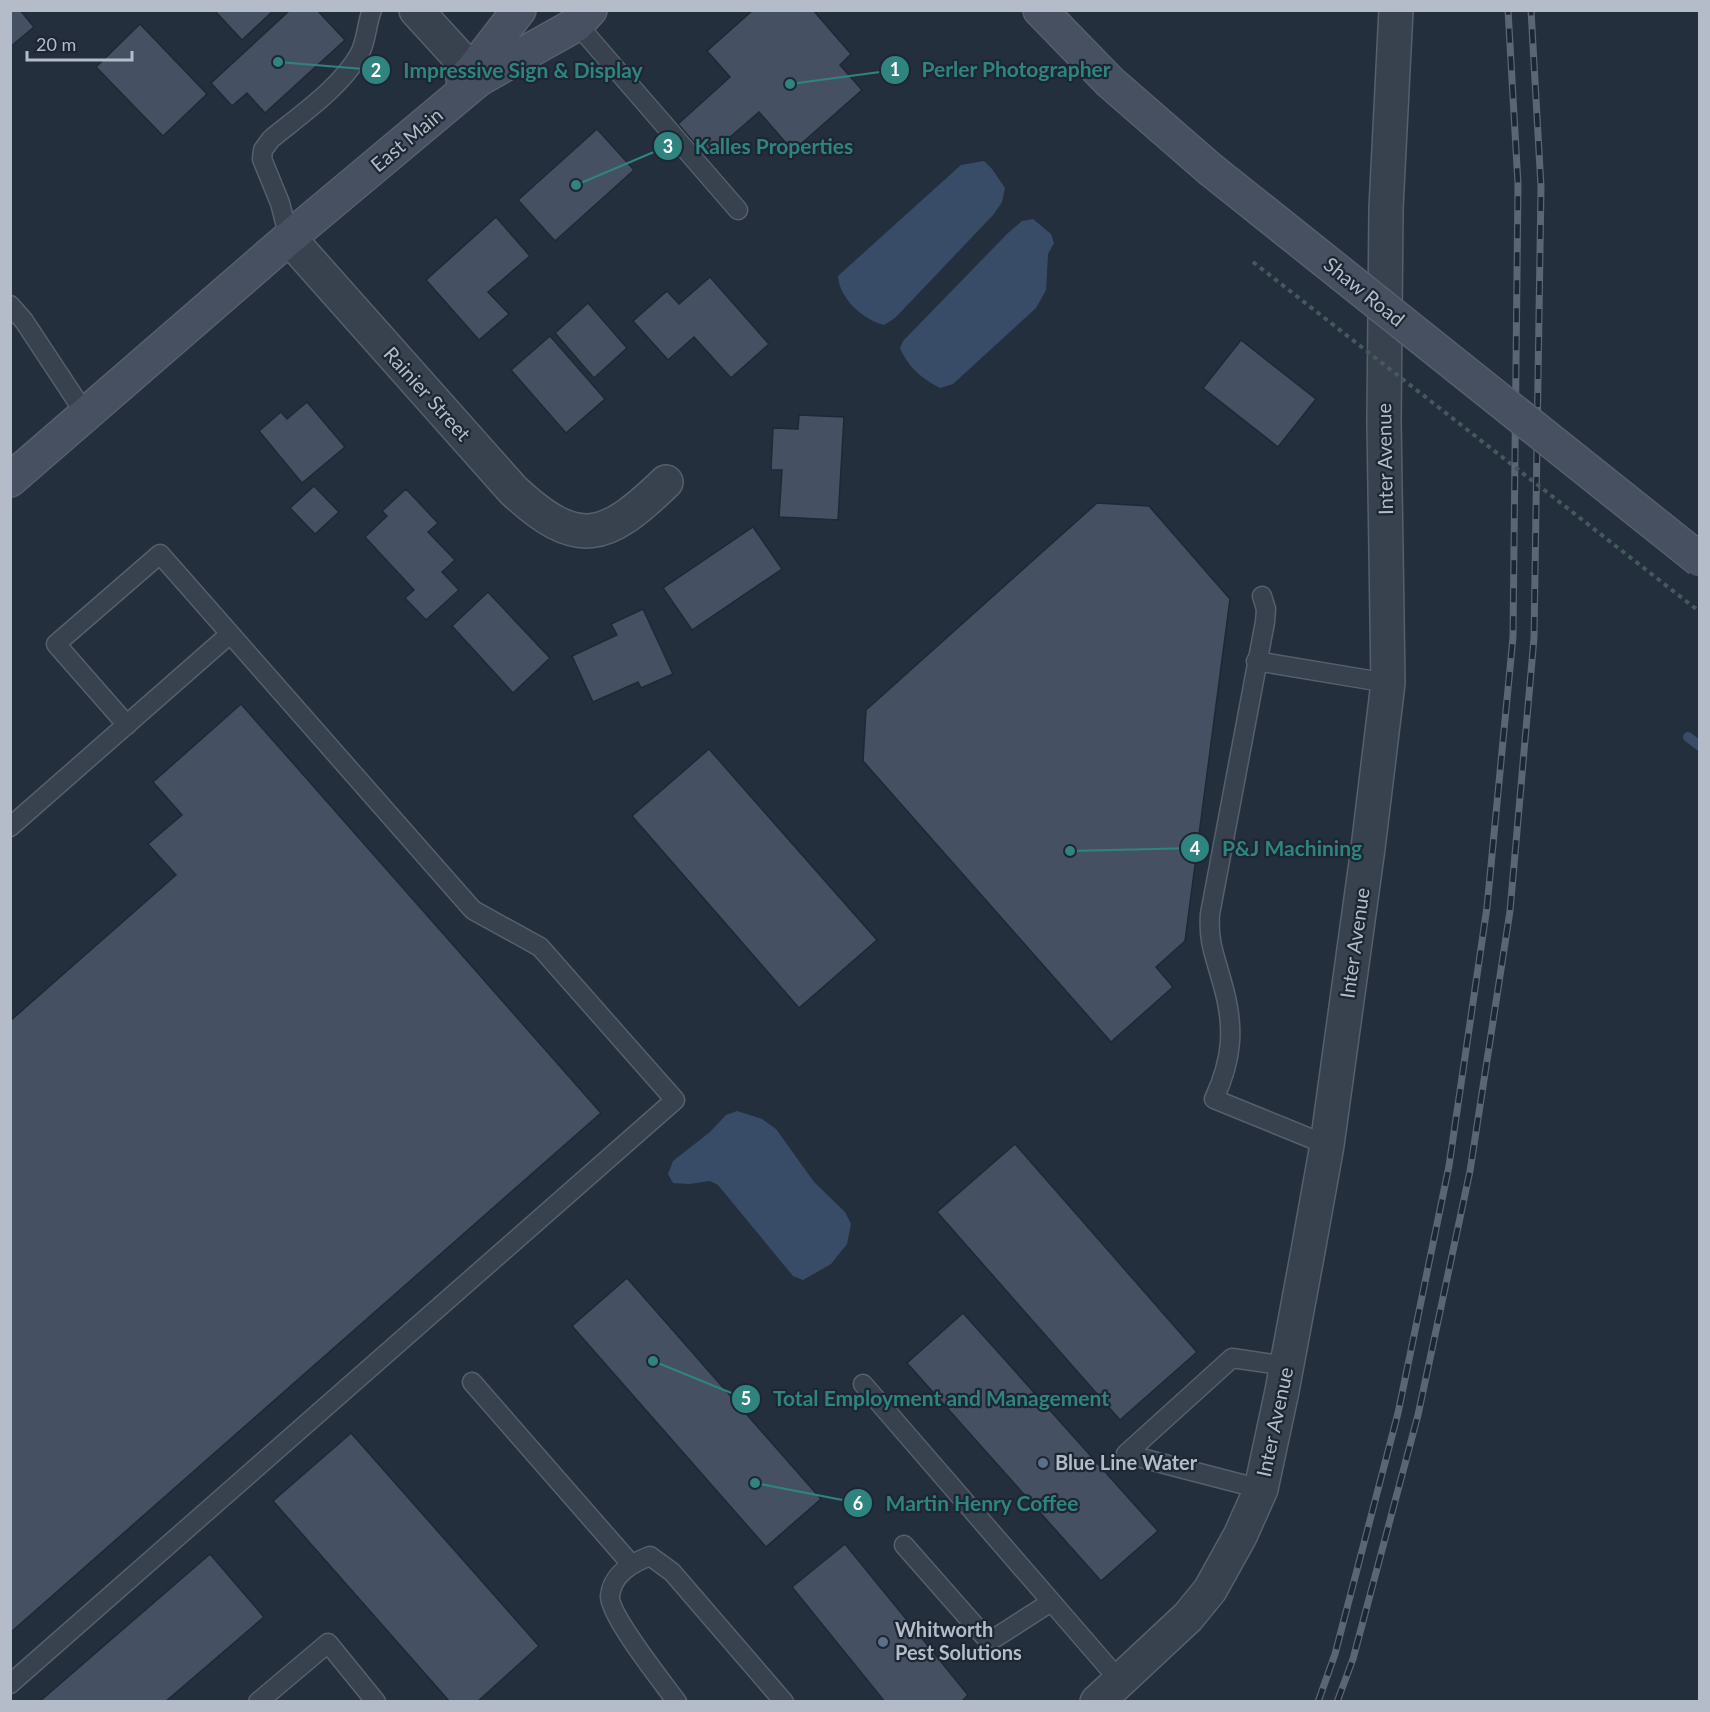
<svg xmlns="http://www.w3.org/2000/svg" width="1710" height="1712" font-family="Lato,sans-serif">
<style>
.water{fill:#394c67}
.lines{fill:none;stroke-linecap:round;stroke-linejoin:round}
.stream{stroke:#394c67;stroke-width:10}
.building{fill:#455162;stroke:#1f2835;stroke-width:1.5}
.lane-casing{stroke:#565f6c;stroke-width:21}
.street-casing{stroke:#565f6c;stroke-width:36}
.secondary-casing{stroke:#565f6c;stroke-width:36}
.lane{stroke:#38414e;stroke-width:18}
.street{stroke:#38414e;stroke-width:33}
.secondary{stroke:#465061;stroke-width:33}
.rail-casing{stroke:#5a6575;stroke-width:7}
.rail{stroke:#1d2633;stroke-width:4.5;stroke-dasharray:14;stroke-linecap:butt}
.secondary-bridge-casing{stroke:#565f6c;stroke-width:36;stroke-linecap:butt}
.path-bridge{stroke:#44595c;stroke-width:4;stroke-dasharray:4.5 4.5;stroke-linecap:butt}
.secondary-bridge{stroke:#465061;stroke-width:33}
.service-dot{fill:#5c6f8a;stroke:#1d2633;stroke-width:2}
.labels{text-anchor:middle;stroke-width:4.5;stroke-linejoin:round;paint-order:stroke}
.street-label{font-size:20px;fill:#b4bcc9;stroke:#1d2633}
.poi-label{font-size:20px;font-weight:bold;fill:#b4bcc9;stroke:#1d2633;text-anchor:start}
.leader{fill:none;stroke:#308480;stroke-width:2}
.callout-dot{fill:#308480;stroke:#1d2633;stroke-width:2}
.mark-label{font-size:18px;text-anchor:middle;font-weight:bold;fill:#fff}
.callout-label{font-size:21px;text-anchor:middle;font-weight:bold;fill:#308480;stroke:#1d2633;stroke-width:4.5;stroke-linejoin:round;paint-order:stroke}
</style>
<rect width="100%" height="100%" fill="#242f3e"/>
<g class="water">
<path d="M 984,161 L 992,169 L 1005,188 L 1002,202 L 993,215 L 895,318 L 884,325 C 863,320 839,298 838,276 L 961,165 Z"/>
<path d="M 1033,219 L 1051,234 L 1054,243 L 1048,254 L 1046,290 L 1036,308 L 953,384 L 940,388 C 921,378 909,368 900,348 L 903,341 L 1008,233 L 1022,221 Z"/>
<path d="M 737,1111 L 762,1119 L 776,1129 L 814,1182 L 845,1212 L 851,1224 L 847,1244 L 831,1264 L 803,1280 L 793,1276 L 718,1185 L 710,1181 L 689,1184 L 673,1183 L 668,1174 L 673,1161 L 710,1132 L 726,1115 Z"/>
</g>
<g class="lines">
<path class="stream" d="M 1688,737 L 1700,746"/>
</g>
<g class="building">
<path d="M 10,10 L 20,10 L 34,27 L 10,47 Z"/>
<path d="M 214,10 L 274,10 L 242,40 Z"/>
<path d="M 290,10 L 317,10 L 345,40 L 265,113 L 247,93 L 232,106 L 211,83 Z"/>
<path d="M 753,10 L 813,10 L 851,54 L 840,65 L 862,90 L 793,151 L 759,112 L 707,157 L 678,124 L 730,77 L 707,51 Z"/>
<path d="M 140,24 L 207,94 L 163,136 L 96,67 Z"/>
<path d="M 597,129 L 634,170 L 555,241 L 518,200 Z"/>
<path d="M 496,217 L 530,256 L 488,292 L 509,314 L 479,340 L 426,280 Z"/>
<path d="M 710,277 L 769,344 L 731,378 L 694,337 L 668,360 L 633,321 L 667,291 L 679,304 Z"/>
<path d="M 588,303 L 627,348 L 594,378 L 555,333 Z"/>
<path d="M 550,336 L 605,399 L 566,433 L 511,370 Z"/>
<path d="M 1241,340 L 1316,399 L 1278,447 L 1203,388 Z"/>
<path d="M 307,402 L 345,447 L 302,483 L 259,431 L 281,412 L 287,419 Z"/>
<path d="M 799,415 L 844,417 L 838,520 L 779,517 L 782,470 L 771,470 L 773,428 L 798,429 Z"/>
<path d="M 314,486 L 339,512 L 315,534 L 290,508 Z"/>
<path d="M 406,489 L 438,523 L 428,532 L 455,560 L 442,572 L 459,590 L 426,620 L 405,598 L 414,590 L 365,537 L 387,516 L 382,511 Z"/>
<path d="M 1097,503 L 1149,506 L 1230,599 L 1185,941 L 1156,967 L 1173,987 L 1111,1042 L 863,761 L 866,710 Z"/>
<path d="M 753,527 L 782,569 L 692,630 L 663,588 Z"/>
<path d="M 488,592 L 550,658 L 513,693 L 452,626 Z"/>
<path d="M 643,609 L 673,674 L 641,688 L 638,682 L 593,702 L 572,656 L 617,635 L 611,624 Z"/>
<path d="M 241,704 L 601,1113 L 10,1633 L 10,1021 L 176,875 L 148,844 L 182,815 L 153,782 Z"/>
<path d="M 709,749 L 877,940 L 799,1008 L 632,816 Z"/>
<path d="M 1015,1144 L 1197,1352 L 1120,1420 L 937,1212 Z"/>
<path d="M 627,1278 L 821,1499 L 766,1547 L 572,1326 Z"/>
<path d="M 963,1313 L 1158,1531 L 1101,1581 L 907,1363 Z"/>
<path d="M 351,1433 L 539,1646 L 477,1702 L 450,1702 L 273,1501 Z"/>
<path d="M 845,1544 L 968,1695 L 961,1702 L 885,1702 L 792,1587 Z"/>
<path d="M 210,1554 L 264,1617 L 165,1702 L 39,1702 Z"/>
</g>
<g class="lines">
<defs>
<g id="lane">
<path d="M 577,24 L 738,210"/>
<path d="M 289,238 L 280,203 L 262,159 L 263,150 L 271,139 C 299,116 340,88 359,55 C 367,41 366,25 372,10"/>
<path d="M 10,305 L 24,321 L 86,415"/>
<path d="M 1262,596 L 1266,609 L 1265,622 L 1210,914 C 1208,942 1215,956 1222,982 C 1235,1026 1233,1058 1214,1099 L 1327,1145"/>
<path d="M 1256,661 L 1388,683"/>
<path d="M 10,827 L 230,634"/>
<path d="M 472,1382 L 631,1564"/>
<path d="M 863,1384 L 1120,1681"/>
<path d="M 1261,1489 L 1126,1454 L 1232,1358 L 1287,1366"/>
<path d="M 904,1545 L 984,1636 L 995,1638 L 1051,1602"/>
<path d="M 10,1684 L 675,1100 L 540,947 L 473,910 L 160,554 L 56,644 L 127,725"/>
<path d="M 258,1702 L 328,1643 L 376,1702"/>
<path d="M 677,1702 C 663,1683 609,1615 610,1596 C 612,1574 632,1563 650,1556 L 672,1572 L 784,1702"/>
</g>
<g id="street">
<path d="M 416,10 L 479,79"/>
<path d="M 289,238 L 513,490 C 578,551 606,540 666,482"/>
<path d="M 1097,1702 L 1188,1617 L 1210,1590 L 1240,1536 L 1261,1489 L 1282,1391 L 1308,1251 L 1327,1145 L 1368,848 L 1388,683 L 1384,421 L 1386,208 L 1396,10"/>
</g>
<g id="secondary">
<path d="M 1040,10 L 1110,82 L 1210,169"/>
<path d="M 463,79 L 471,72 L 519,10"/>
<path d="M 10,480 L 289,238 L 479,79 L 577,24 L 590,10"/>
</g>
</defs>
<use href="#lane" class="lane-casing"/>
<use href="#street" class="street-casing"/>
<use href="#secondary" class="secondary-casing"/>
<use href="#lane" class="lane"/>
<use href="#street" class="street"/>
<use href="#secondary" class="secondary"/>
<defs>
<g id="rail">
<path d="M 1318,1702 L 1335,1654 L 1398,1413 L 1449,1166 L 1487,907 L 1513,637 L 1518,184 L 1508,10"/>
<path d="M 1337,1702 L 1353,1659 L 1418,1415 L 1470,1171 L 1510,911 L 1534,638 L 1541,187 L 1531,10"/>
</g>
</defs>
<use href="#rail" class="rail-casing"/>
<use href="#rail" class="rail"/>
<defs>
<path id="secondary-bridge" d="M 1210,169 L 1700,560"/>
</defs>
<use href="#secondary-bridge" class="secondary-bridge-casing"/>
<path class="path-bridge" d="M 1253,262 L 1700,612"/>
<use href="#secondary-bridge" class="secondary-bridge"/>
</g>
<g class="service-dot">
<circle cx="1043" cy="1463" r="6"/>
<circle cx="883" cy="1642" r="6"/>
</g>
<g class="labels">
<g class="street-label">
<text transform="translate(407 140) rotate(-40)" y="7">East Main</text>
<text transform="translate(1364 292) rotate(39)" y="7">Shaw Road</text>
<text transform="translate(427 394) rotate(48)" y="7">Rainier Street</text>
<text transform="translate(1385 459) rotate(-91)" y="7">Inter Avenue</text>
<text transform="translate(1355 943) rotate(-82)" y="7">Inter Avenue</text>
<text transform="translate(1275 1422) rotate(-78)" y="7">Inter Avenue</text>
</g>
<g class="poi-label">
<text x="1055" y="1470">Blue Line Water</text>
<text x="895" y="1637">Whitworth<tspan x="895" dy="23">Pest Solutions</tspan></text>
</g>
</g>
<path class="leader" d="M790 84L895 70M278 62L376 70M576 185L668 146M1070 851L1195 848M653 1361L746 1399M755 1483L858 1503"/>
<g class="callout-dot">
<circle cx="790" cy="84" r="6"/>
<circle cx="278" cy="62" r="6"/>
<circle cx="576" cy="185" r="6"/>
<circle cx="1070" cy="851" r="6"/>
<circle cx="653" cy="1361" r="6"/>
<circle cx="755" cy="1483" r="6"/>
<circle cx="895" cy="70" r="15"/>
<circle cx="376" cy="70" r="15"/>
<circle cx="668" cy="146" r="15"/>
<circle cx="1195" cy="848" r="15"/>
<circle cx="746" cy="1399" r="15"/>
<circle cx="858" cy="1503" r="15"/>
</g>
<g class="mark-label">
<text x="895" y="76">1</text>
<text x="376" y="77">2</text>
<text x="668" y="153">3</text>
<text x="1195" y="855">4</text>
<text x="746" y="1405">5</text>
<text x="858" y="1510">6</text>
</g>
<g class="callout-label">
<text x="1016" y="77">Perler Photographer</text>
<text x="523" y="78">Impressive Sign &amp; Display</text>
<text x="774" y="154">Kalles Properties</text>
<text x="1292" y="856">P&amp;J Machining</text>
<text x="941" y="1406">Total Employment and Management</text>
<text x="982" y="1511">Martin Henry Coffee</text>
</g>
<rect width="1710" height="1712" fill="none" stroke="#b4bcc9" stroke-width="24"/>
<path d="M27 51v9h105v-9" fill="none" stroke="#b4bcc9" stroke-width="3"/>
<text x="36" y="51" font-size="18" fill="#b4bcc9" stroke="#1d2633" stroke-width="4.5" paint-order="stroke">20 m</text>
</svg>
